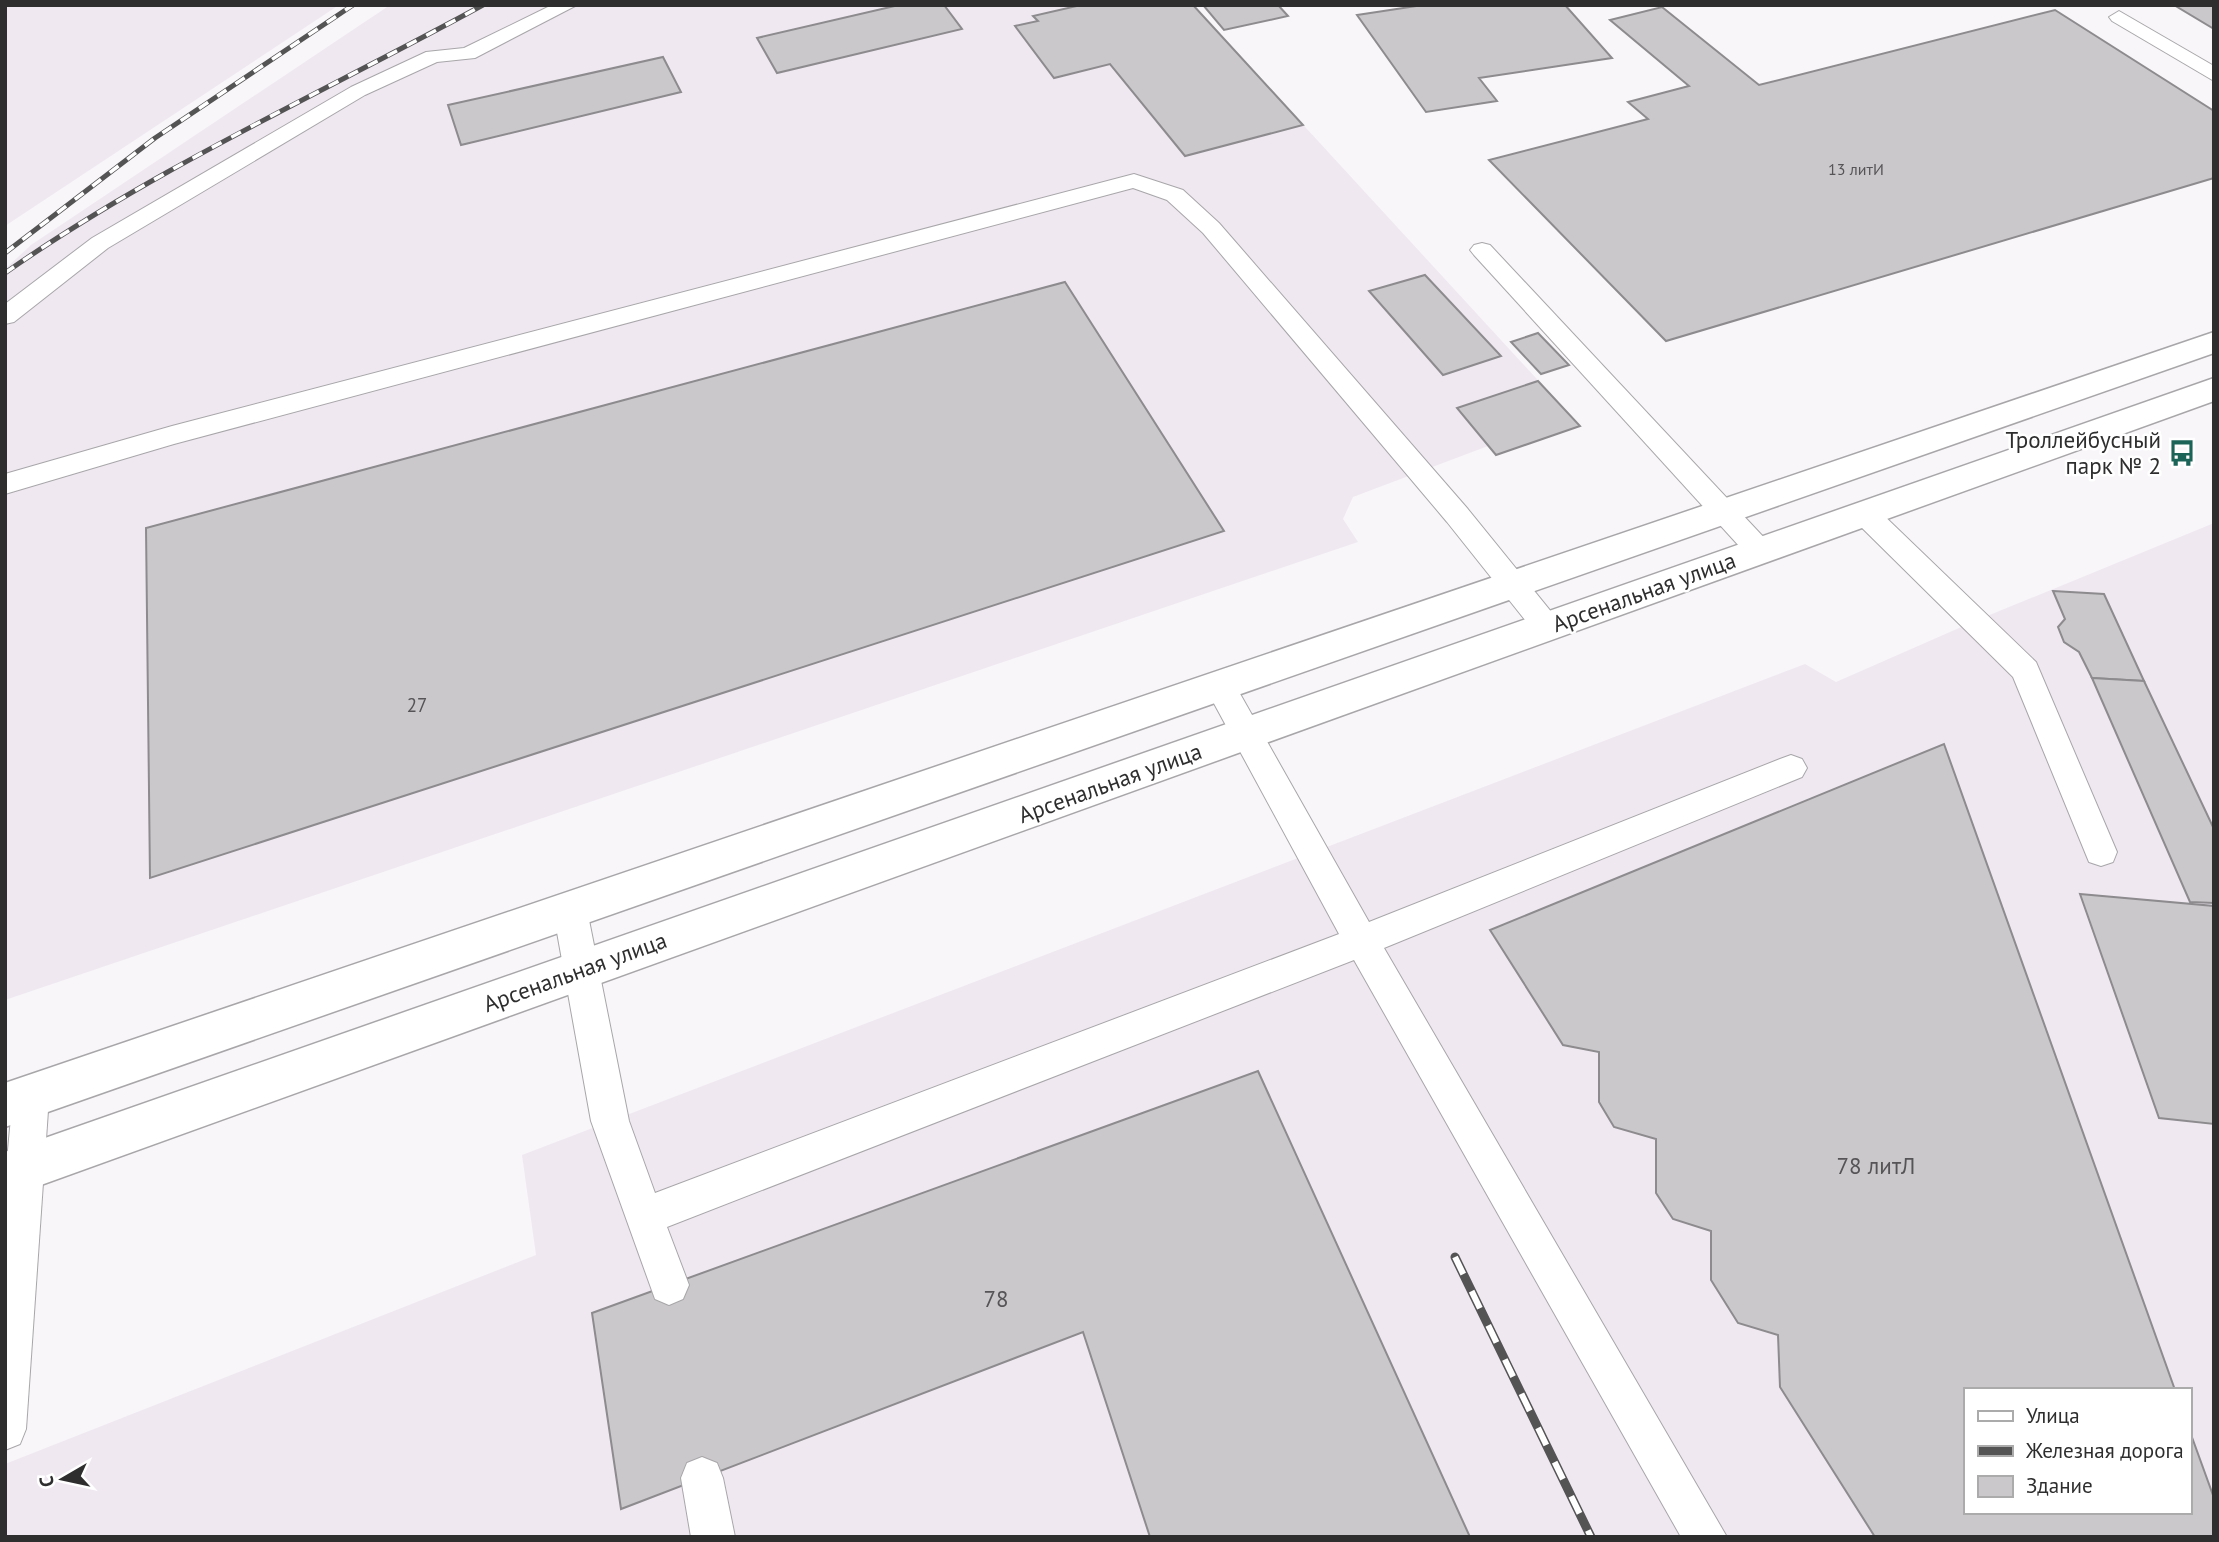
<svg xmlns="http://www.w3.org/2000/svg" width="2219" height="1542" font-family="'PT Sans',sans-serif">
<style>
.built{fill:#efe8f1;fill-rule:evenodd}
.building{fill:#cac8cb;stroke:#8d8b8e;stroke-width:2}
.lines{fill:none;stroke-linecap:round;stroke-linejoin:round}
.service-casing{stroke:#a8a6a9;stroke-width:2}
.tertiary-casing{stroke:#a8a6a9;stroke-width:3}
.service{fill:#fff;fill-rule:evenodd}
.tertiary{fill:#fff;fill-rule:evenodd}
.rail-far1-casing{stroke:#555455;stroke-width:5}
.rail-casing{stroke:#555455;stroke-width:9}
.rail-far1{stroke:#fff;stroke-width:3.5;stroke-dasharray:11;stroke-linecap:butt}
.rail{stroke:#fff;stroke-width:6;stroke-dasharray:19;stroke-linecap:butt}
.labels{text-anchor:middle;stroke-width:5;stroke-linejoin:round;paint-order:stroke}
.far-number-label{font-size:16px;fill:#565456}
.number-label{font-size:19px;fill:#565456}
.poi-label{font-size:23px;fill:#2f2e2f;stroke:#fff;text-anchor:end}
.street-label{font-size:23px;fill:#2f2e2f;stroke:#fff}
.near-number-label{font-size:23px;fill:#565456}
</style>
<rect width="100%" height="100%" fill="#f8f6f9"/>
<g class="built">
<path d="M 5,5 L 339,5 L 5,226 Z"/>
<path d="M 390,5 L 1193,5 L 1580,426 L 1496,455 L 1488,446 L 1353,497 L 1343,519 L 1358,542 L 5,1000 L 5,269 L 31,245 Z"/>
<path d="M 2214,523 L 2214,1537 L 5,1537 L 5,1464 L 536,1255 L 522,1155 L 1805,664 L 1836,682 L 1975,621 ZM 1965,1390 L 2189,1390 L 2189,1512 L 1965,1512 Z"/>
</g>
<g class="building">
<path d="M 899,5 L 944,5 L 962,29 L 777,73 L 757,38 Z"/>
<path d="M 1081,5 L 1193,5 L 1303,125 L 1185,156 L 1110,64 L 1054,78 L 1015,26 L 1038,21 L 1033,16 Z"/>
<path d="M 1203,5 L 1278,5 L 1288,16 L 1224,30 Z"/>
<path d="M 1423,5 L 1565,5 L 1612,58 L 1479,78 L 1497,101 L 1426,112 L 1357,15 Z"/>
<path d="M 2174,5 L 2214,5 L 2214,29 Z"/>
<path d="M 1662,7 L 1759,85 L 2055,10 L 2214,111 L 2214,178 L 1666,341 L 1489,160 L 1648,119 L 1628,102 L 1689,86 L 1610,20 Z"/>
<path d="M 663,57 L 681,92 L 461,145 L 448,105 Z"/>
<path d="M 1425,275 L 1501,356 L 1443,375 L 1369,291 Z"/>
<path d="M 1065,282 L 1224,531 L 150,878 L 146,528 Z"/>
<path d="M 1538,333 L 1569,365 L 1541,374 L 1511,342 Z"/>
<path d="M 1538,381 L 1580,426 L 1496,455 L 1457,408 Z"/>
<path d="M 2053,591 L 2104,594 L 2144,681 L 2092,678 L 2079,652 L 2064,642 L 2058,627 L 2065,619 Z"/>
<path d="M 2092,678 L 2144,681 L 2214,829 L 2214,903 L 2190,902 Z"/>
<path d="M 1944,744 L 2175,1390 L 1965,1390 L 1965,1512 L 2189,1512 L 2189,1429 L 2214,1498 L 2214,1537 L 1875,1537 L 1780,1387 L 1778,1335 L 1738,1323 L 1711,1280 L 1711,1231 L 1673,1219 L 1656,1193 L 1656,1139 L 1614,1127 L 1599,1102 L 1599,1052 L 1563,1045 L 1490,930 Z"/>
<path d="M 2080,894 L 2214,906 L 2214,1124 L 2159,1118 Z"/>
<path d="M 1258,1071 L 1470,1537 L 1150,1537 L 1083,1332 L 621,1509 L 592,1313 Z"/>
</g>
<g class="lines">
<defs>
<g id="service">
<path d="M 552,5 L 577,5 L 475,58 L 437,62 L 365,95 L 108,248 L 14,322 L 5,324 L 5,304 L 92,238 L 351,87 L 426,52 L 464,48 Z"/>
<path d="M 2119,11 L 2214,66 L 2214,81 L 2112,21 L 2109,17 Z"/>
<path d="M 1134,174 L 1183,190 L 1219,223 L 1467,508 L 1557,619 L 1562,627 L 1557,635 L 1547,638 L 1537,635 L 1447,522 L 1203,233 L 1167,200 L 1133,188 L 174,444 L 5,494 L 5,474 L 172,426 Z"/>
<path d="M 1482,243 L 1490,245 L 1770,544 L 1774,551 L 1770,558 L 1760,562 L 1750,558 L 1474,255 L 1470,250 L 1474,245 Z"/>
<path d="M 1865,504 L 1875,507 L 2036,662 L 2117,852 L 2113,862 L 2101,866 L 2089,862 L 2013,677 L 1855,521 L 1851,514 L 1855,507 Z"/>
<path d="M 1219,673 L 1230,676 L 1369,922 L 1780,759 L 1791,755 L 1802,759 L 1807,768 L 1802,777 L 1384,948 L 1727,1537 L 1681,1537 L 1354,960 L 667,1227 L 689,1285 L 683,1299 L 669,1305 L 655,1299 L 591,1121 L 553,910 L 558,899 L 570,895 L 582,899 L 587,910 L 629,1121 L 655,1193 L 1339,934 L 1204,685 L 1208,676 Z"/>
<path d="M 31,1078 L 44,1083 L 49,1096 L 26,1429 L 20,1444 L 5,1450 L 5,1182 L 13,1096 L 18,1083 Z"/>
<path d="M 702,1457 L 717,1463 L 723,1478 L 735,1537 L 691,1537 L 681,1478 L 687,1463 Z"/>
</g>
<g id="tertiary">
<path d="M 2214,332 L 2214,353 L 5,1127 L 5,1083 Z"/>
<path d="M 2214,378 L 2214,401 L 5,1198 L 5,1152 Z"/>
</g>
</defs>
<use href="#service" class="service-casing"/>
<use href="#tertiary" class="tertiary-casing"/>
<use href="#service" class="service"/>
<use href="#tertiary" class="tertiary"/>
<defs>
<g id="rail-far1">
<path d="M 5,253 L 155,138 L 353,5"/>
<path d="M 5,273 C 155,168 322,93 483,5"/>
</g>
<path id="rail" d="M 1455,1257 L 1591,1537"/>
</defs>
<use href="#rail-far1" class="rail-far1-casing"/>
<use href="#rail" class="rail-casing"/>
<use href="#rail-far1" class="rail-far1"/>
<use href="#rail" class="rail"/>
</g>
<defs>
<symbol id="bus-bare" viewBox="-9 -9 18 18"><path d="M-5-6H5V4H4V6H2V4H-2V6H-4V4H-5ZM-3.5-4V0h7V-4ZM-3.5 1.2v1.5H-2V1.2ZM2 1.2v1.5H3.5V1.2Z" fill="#1d6458" stroke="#fff" stroke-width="2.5" paint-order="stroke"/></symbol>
</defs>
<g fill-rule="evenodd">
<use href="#bus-bare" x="2163" y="434" width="38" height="38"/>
</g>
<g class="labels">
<g class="far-number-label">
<text x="1856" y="175">13 литИ</text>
</g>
<g class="number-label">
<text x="417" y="712">27</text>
</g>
<g class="poi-label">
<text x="2161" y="448">Троллейбусный<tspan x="2161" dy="26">парк № 2</tspan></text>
</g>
<g class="street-label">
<text transform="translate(1644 592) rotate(-20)" y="8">Арсенальная улица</text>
<text transform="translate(1110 783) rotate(-20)" y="8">Арсенальная улица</text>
<text transform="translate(575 972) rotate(-20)" y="8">Арсенальная улица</text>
</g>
<g class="near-number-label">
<text x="1876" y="1174">78 литЛ</text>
<text x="996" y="1307">78</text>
</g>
</g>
<rect width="2219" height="1542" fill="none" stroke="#2f2e2f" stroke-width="14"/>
<rect x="1964" y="1388" width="228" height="126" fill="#ffffff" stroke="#acabac" stroke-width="2"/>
<rect x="1978" y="1411" width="35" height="10" fill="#ffffff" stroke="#acabac" stroke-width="2"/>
<text x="2026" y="1423" font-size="21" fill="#2f2e2f">Улица</text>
<rect x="1978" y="1446" width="35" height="10" fill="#555455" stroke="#acabac" stroke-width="2"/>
<text x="2026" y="1458" font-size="21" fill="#2f2e2f">Железная дорога</text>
<rect x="1978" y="1476" width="35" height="21" fill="#cac8cb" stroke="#acabac" stroke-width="2"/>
<text x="2026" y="1493" font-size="21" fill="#2f2e2f">Здание</text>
<g transform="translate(63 1479) rotate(261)" stroke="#ffffff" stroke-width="5" paint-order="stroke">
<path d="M0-5L12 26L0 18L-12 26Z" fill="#2f2e2f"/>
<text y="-10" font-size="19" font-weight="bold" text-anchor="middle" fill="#2f2e2f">С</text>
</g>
</svg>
